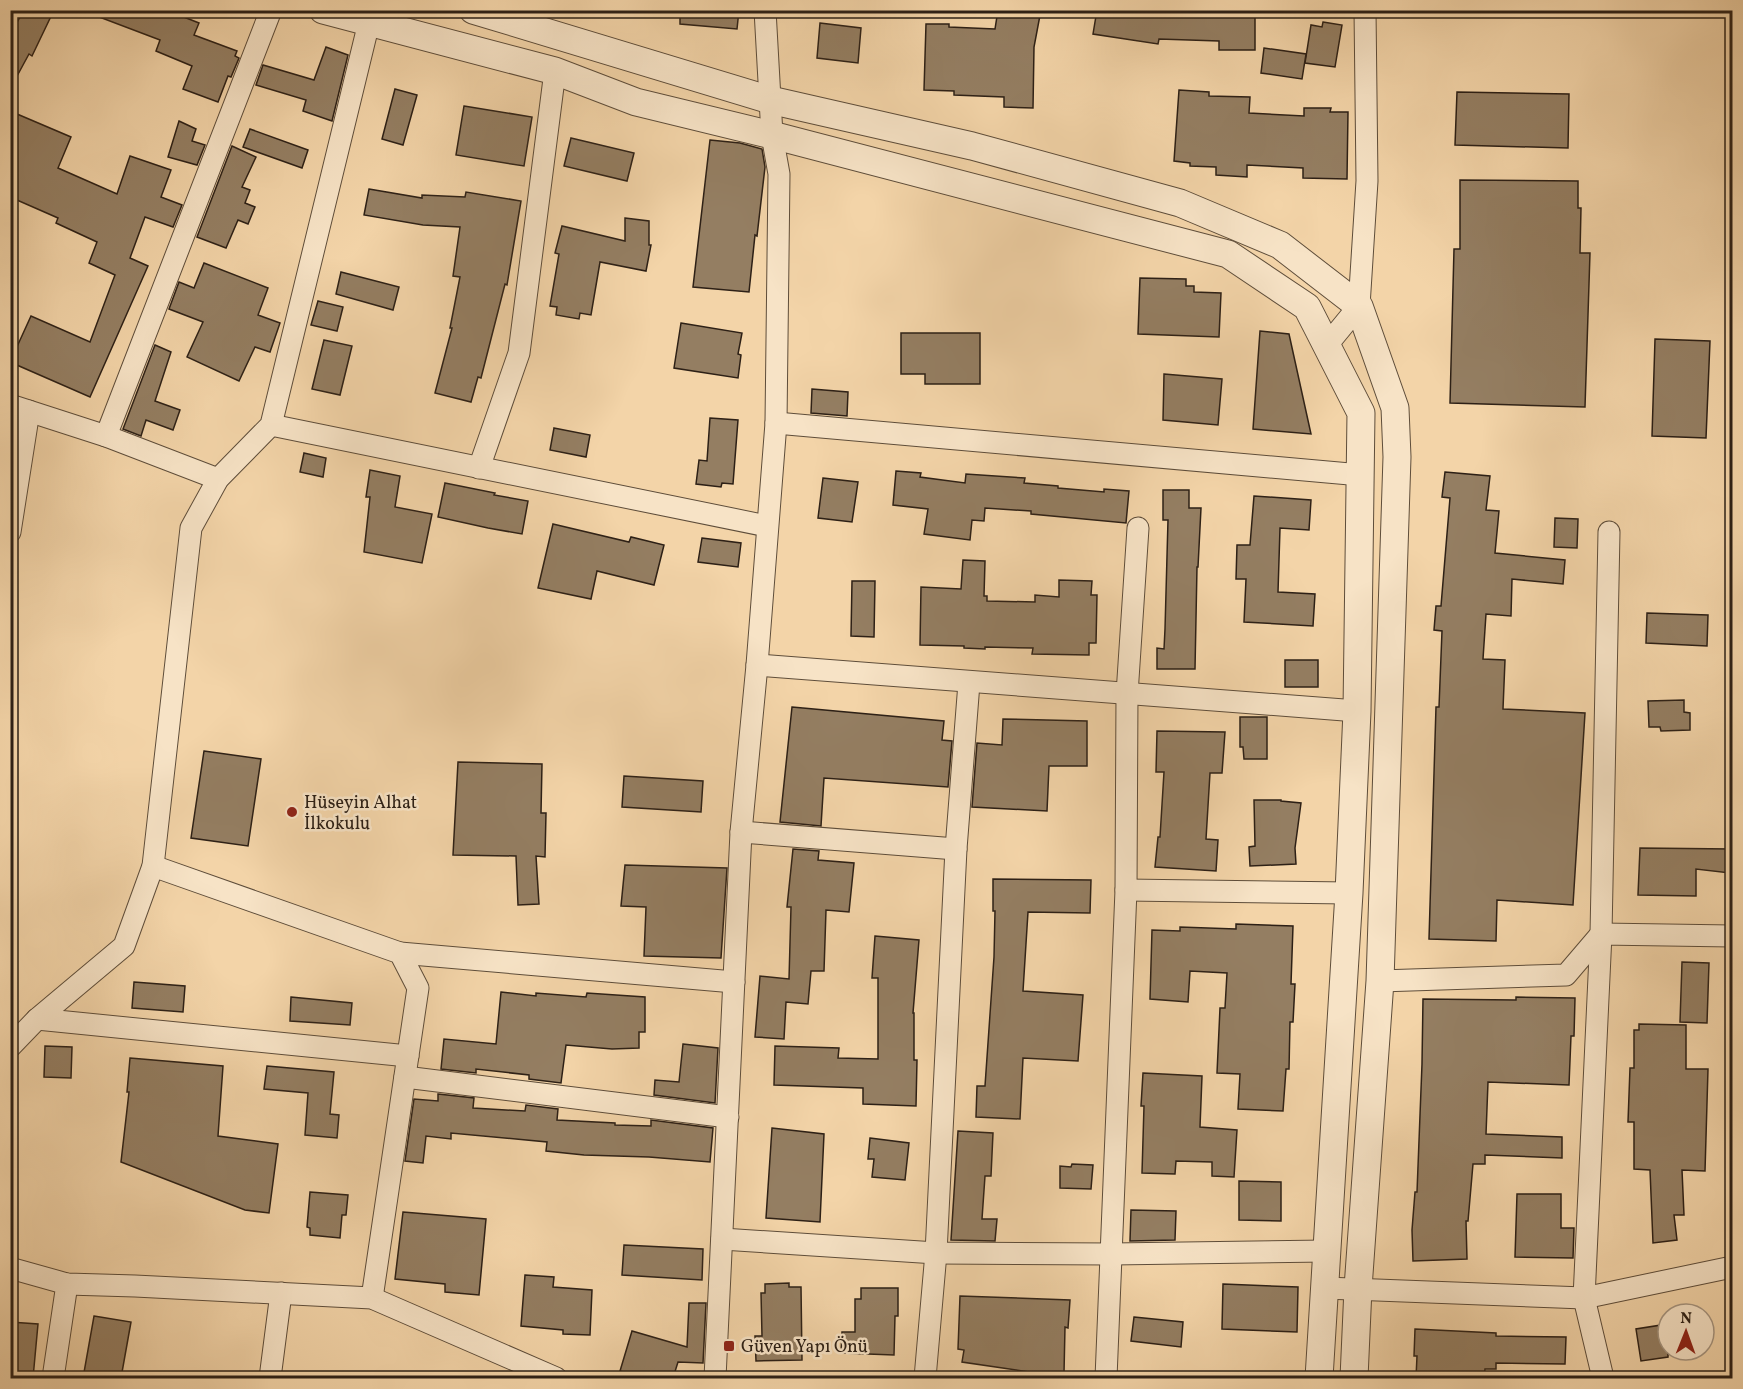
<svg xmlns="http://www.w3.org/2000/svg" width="1743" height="1389" font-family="Vollkorn,serif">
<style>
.building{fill:#947e62;stroke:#2d2016;stroke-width:1.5}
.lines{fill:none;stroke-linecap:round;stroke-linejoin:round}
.minor-casing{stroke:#5e4d3a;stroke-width:23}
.tertiary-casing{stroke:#5e4d3a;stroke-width:29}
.minor{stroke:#f7e3c6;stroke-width:21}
.tertiary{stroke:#f7e3c6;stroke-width:27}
.poi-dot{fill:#8f2418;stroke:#f7e3c6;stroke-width:2}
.labels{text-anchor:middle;stroke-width:5;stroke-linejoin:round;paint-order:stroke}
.poi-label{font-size:18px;fill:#2d2016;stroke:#f7e3c6;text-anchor:start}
</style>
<rect width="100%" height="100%" fill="#f3d4a8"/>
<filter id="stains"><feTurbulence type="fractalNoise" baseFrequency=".00333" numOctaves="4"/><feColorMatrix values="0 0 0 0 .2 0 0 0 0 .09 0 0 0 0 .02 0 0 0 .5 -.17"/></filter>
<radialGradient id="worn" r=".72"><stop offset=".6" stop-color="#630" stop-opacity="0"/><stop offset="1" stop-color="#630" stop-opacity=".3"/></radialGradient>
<g class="building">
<path d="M 24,10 L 54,10 L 32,56 L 29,54 L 10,89 L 10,35 Z"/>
<path d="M 86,10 L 166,10 L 199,23 L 194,35 L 237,51 L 235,56 L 239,58 L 231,77 L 228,76 L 218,102 L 183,89 L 192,66 L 156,51 L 160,40 L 86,12 Z"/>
<path d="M 680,10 L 739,10 L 737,29 L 680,24 Z"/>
<path d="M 998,10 L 1041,10 L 1034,47 L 1033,108 L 1004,107 L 1004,97 L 954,95 L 954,91 L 924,90 L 926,24 L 949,24 L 949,27 L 995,29 Z"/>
<path d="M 1097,10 L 1255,10 L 1255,50 L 1219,50 L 1219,41 L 1159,39 L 1158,44 L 1093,34 Z"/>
<path d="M 1323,22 L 1342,25 L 1335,67 L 1305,63 L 1311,25 L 1322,27 Z"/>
<path d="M 820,23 L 861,28 L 858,63 L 817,58 Z"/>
<path d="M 326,47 L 348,55 L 332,121 L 303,111 L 306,100 L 256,85 L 263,65 L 314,80 Z"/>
<path d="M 1264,48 L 1306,54 L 1302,79 L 1261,73 Z"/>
<path d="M 395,89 L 417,95 L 403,145 L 382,139 Z"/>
<path d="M 1179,90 L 1209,92 L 1209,96 L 1250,97 L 1249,113 L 1304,116 L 1304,108 L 1331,108 L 1330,112 L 1348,112 L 1347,179 L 1303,178 L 1303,168 L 1247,165 L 1247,177 L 1216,175 L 1216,167 L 1190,166 L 1190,163 L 1174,161 Z"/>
<path d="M 1457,92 L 1569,94 L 1568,148 L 1455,145 Z"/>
<path d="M 464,106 L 532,117 L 524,166 L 456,155 Z"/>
<path d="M 10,111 L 71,137 L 58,168 L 117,194 L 130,156 L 171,170 L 161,197 L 182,205 L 173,227 L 145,217 L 130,258 L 148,266 L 90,397 L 10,362 L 31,316 L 90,342 L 115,275 L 89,263 L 97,242 L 56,223 L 58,218 L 10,197 Z"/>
<path d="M 179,121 L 196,129 L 192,141 L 205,145 L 197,165 L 168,157 Z"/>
<path d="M 250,129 L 308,150 L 302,168 L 243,147 Z"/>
<path d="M 571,138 L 634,153 L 627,181 L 564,166 Z"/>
<path d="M 710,140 L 740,143 L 762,149 L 765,167 L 757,236 L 755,235 L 749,292 L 693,287 Z"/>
<path d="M 232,146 L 256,157 L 242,187 L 250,190 L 245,203 L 255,207 L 248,224 L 238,220 L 226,248 L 197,237 Z"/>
<path d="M 1460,180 L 1578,181 L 1578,208 L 1581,208 L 1580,253 L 1590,253 L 1585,407 L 1450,403 L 1454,249 L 1460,249 Z"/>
<path d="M 369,189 L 422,198 L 422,195 L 465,197 L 466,192 L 521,201 L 507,285 L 505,284 L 481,378 L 478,377 L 471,402 L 435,393 L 452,328 L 450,328 L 460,277 L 453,276 L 460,227 L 423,225 L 364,215 Z"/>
<path d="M 625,218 L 649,221 L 649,245 L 651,245 L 646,271 L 600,262 L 591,315 L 580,313 L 579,319 L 556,315 L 557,307 L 550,306 L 559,254 L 555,253 L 562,226 L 625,241 Z"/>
<path d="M 204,263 L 268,288 L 258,315 L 280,323 L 270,352 L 255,347 L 239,381 L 187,357 L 203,322 L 169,309 L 179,282 L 194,288 Z"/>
<path d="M 341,272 L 399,287 L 393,310 L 336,294 Z"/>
<path d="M 1140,278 L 1186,279 L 1186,286 L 1194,286 L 1194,292 L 1221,293 L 1219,337 L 1138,334 Z"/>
<path d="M 318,301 L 343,307 L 337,331 L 311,325 Z"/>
<path d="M 681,323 L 742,333 L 738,354 L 741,355 L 738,378 L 674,368 Z"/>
<path d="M 1260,331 L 1289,334 L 1311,434 L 1253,429 Z"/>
<path d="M 901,333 L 980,333 L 980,384 L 925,384 L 925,374 L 901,374 Z"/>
<path d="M 1655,339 L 1710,341 L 1706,438 L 1652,436 Z"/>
<path d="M 324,340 L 352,346 L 340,395 L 312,389 Z"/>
<path d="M 155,345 L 171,352 L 155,401 L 180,410 L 173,430 L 146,420 L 141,436 L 123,429 Z"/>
<path d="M 1164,374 L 1222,379 L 1218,425 L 1163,420 Z"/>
<path d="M 812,389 L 848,392 L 847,416 L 811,413 Z"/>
<path d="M 710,418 L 738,420 L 733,484 L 722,483 L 721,487 L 696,484 L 699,460 L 707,461 Z"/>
<path d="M 554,428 L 590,435 L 586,457 L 550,450 Z"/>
<path d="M 304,453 L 326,458 L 323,477 L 300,472 Z"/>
<path d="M 370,470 L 400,476 L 395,507 L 432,514 L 422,563 L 364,552 L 370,497 L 366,497 Z"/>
<path d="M 896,471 L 921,473 L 920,477 L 965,483 L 966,474 L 1025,478 L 1024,483 L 1058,486 L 1058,488 L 1104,492 L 1104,489 L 1129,491 L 1126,523 L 1031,514 L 1031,511 L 985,508 L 984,521 L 972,520 L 970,540 L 924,534 L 928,509 L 893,505 Z"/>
<path d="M 1445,472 L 1490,476 L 1486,510 L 1499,511 L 1495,553 L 1565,560 L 1563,584 L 1512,579 L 1511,616 L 1486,614 L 1483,659 L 1505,660 L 1503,709 L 1585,713 L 1573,905 L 1497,900 L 1496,941 L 1429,939 L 1436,707 L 1439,707 L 1442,631 L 1434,630 L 1436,606 L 1441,606 L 1450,498 L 1442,497 Z"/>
<path d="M 823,478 L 858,482 L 852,522 L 818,518 Z"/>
<path d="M 445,483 L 495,493 L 494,495 L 528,501 L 522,534 L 488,528 L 438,517 Z"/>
<path d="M 1163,490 L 1189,490 L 1189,508 L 1201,508 L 1198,567 L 1197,567 L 1195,669 L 1157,669 L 1157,648 L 1164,649 L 1165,629 L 1168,520 L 1163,520 Z"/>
<path d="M 1254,496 L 1311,500 L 1309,530 L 1280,528 L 1278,592 L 1315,594 L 1313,626 L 1244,622 L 1246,579 L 1236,579 L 1237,545 L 1250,545 Z"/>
<path d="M 1555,518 L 1578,519 L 1577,548 L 1554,547 Z"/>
<path d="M 553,524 L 629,542 L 631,537 L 664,545 L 654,585 L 597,571 L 591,599 L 538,588 Z"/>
<path d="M 702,538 L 741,543 L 738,567 L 698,562 Z"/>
<path d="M 963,560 L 985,561 L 984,596 L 987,596 L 987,601 L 1035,602 L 1035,595 L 1059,597 L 1059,580 L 1092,581 L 1091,595 L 1097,595 L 1096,643 L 1089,643 L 1089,655 L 1032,654 L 1033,648 L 985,647 L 985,649 L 964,648 L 964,646 L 920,645 L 921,587 L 961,589 Z"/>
<path d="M 852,581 L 875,581 L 874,637 L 851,636 Z"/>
<path d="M 1647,613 L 1708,615 L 1707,646 L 1646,643 Z"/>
<rect x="1285" y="660" width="33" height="27"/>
<path d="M 1684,700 L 1684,712 L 1690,713 L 1690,730 L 1661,731 L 1660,727 L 1649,727 L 1648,701 Z"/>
<path d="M 792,707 L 944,721 L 942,740 L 952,741 L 948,787 L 824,778 L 821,826 L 780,822 Z"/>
<path d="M 1240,717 L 1267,717 L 1267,759 L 1244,759 L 1243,747 L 1240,747 Z"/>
<path d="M 1003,719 L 1087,721 L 1087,766 L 1049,766 L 1047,811 L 972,807 L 977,743 L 1002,745 Z"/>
<path d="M 1157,731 L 1225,732 L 1222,773 L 1210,773 L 1206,839 L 1218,840 L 1216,871 L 1155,867 L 1158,837 L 1160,837 L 1164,772 L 1156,772 Z"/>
<path d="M 204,751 L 261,759 L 248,846 L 191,838 Z"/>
<path d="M 458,762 L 542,764 L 541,813 L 546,813 L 545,857 L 536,856 L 539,904 L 518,905 L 516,856 L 453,855 Z"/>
<path d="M 624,776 L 703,781 L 701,812 L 622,807 Z"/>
<path d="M 1254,800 L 1281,800 L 1281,801 L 1301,803 L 1295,848 L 1296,864 L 1250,866 L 1249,847 L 1255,846 Z"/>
<path d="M 1640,848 L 1732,849 L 1730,873 L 1696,869 L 1696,896 L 1638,895 Z"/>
<path d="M 793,849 L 819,851 L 818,860 L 854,863 L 849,912 L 826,910 L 824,971 L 811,971 L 808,1004 L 786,1002 L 784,1039 L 755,1037 L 760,976 L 789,979 L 791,907 L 787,907 Z"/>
<path d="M 625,865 L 727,868 L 721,958 L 644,956 L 646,907 L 621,906 Z"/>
<path d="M 993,879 L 1091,880 L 1090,913 L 1028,912 L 1023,991 L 1083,995 L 1078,1061 L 1023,1058 L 1020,1119 L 976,1117 L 977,1086 L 985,1086 L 994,957 L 995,911 L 993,911 Z"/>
<path d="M 1236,924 L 1293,926 L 1291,984 L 1295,984 L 1293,1022 L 1290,1022 L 1289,1069 L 1286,1069 L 1283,1111 L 1238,1109 L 1240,1074 L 1217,1073 L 1220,1008 L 1225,1008 L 1227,973 L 1190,971 L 1188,1002 L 1150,999 L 1152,930 L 1180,931 L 1180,927 L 1236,929 Z"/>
<path d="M 875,936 L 919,940 L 913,1013 L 914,1013 L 914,1060 L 917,1060 L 916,1106 L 863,1104 L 863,1088 L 774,1085 L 775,1046 L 839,1048 L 838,1058 L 878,1059 L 878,978 L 872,978 Z"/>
<path d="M 1682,962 L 1709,963 L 1707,1023 L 1680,1022 Z"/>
<path d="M 134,982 L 185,986 L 183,1012 L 132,1008 Z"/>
<path d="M 501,992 L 536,996 L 536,993 L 586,997 L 587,993 L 645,997 L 645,1032 L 639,1032 L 639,1048 L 612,1049 L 566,1045 L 561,1083 L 529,1079 L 529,1075 L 476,1069 L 476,1073 L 441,1069 L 444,1039 L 496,1044 Z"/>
<path d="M 291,997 L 352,1003 L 350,1025 L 290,1021 Z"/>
<path d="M 1516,997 L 1575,998 L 1574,1036 L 1571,1036 L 1569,1085 L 1488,1082 L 1486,1134 L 1562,1137 L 1562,1158 L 1485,1155 L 1485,1164 L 1473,1164 L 1468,1221 L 1466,1221 L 1467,1259 L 1413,1261 L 1412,1230 L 1415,1192 L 1417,1192 L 1422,1064 L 1423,999 L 1516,1000 Z"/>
<path d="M 1639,1024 L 1686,1025 L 1686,1069 L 1708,1069 L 1705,1171 L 1682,1170 L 1684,1215 L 1674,1215 L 1677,1240 L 1653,1243 L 1650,1170 L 1634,1169 L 1634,1122 L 1628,1122 L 1630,1068 L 1634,1068 L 1634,1030 L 1639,1030 Z"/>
<path d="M 683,1044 L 718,1048 L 715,1103 L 654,1095 L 655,1080 L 679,1082 Z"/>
<path d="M 45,1046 L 72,1047 L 71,1078 L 44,1077 Z"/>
<path d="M 130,1058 L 223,1066 L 218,1136 L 278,1144 L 269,1213 L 245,1210 L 121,1162 L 129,1092 L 127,1092 Z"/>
<path d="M 267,1066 L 334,1072 L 330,1114 L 339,1115 L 337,1138 L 305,1135 L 308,1093 L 264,1089 Z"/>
<path d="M 1143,1073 L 1202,1076 L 1200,1127 L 1237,1130 L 1234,1177 L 1212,1176 L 1212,1162 L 1176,1161 L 1175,1174 L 1142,1173 L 1144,1106 L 1141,1106 Z"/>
<path d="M 438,1094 L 474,1098 L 473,1108 L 525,1111 L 526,1105 L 558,1109 L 557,1120 L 615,1123 L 615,1125 L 651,1126 L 651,1120 L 713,1128 L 710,1162 L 649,1157 L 584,1155 L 546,1151 L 547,1142 L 451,1133 L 451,1139 L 426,1136 L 423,1163 L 405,1161 L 414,1099 L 438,1101 Z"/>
<path d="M 772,1128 L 824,1134 L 820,1222 L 766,1218 Z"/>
<path d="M 958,1131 L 993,1133 L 991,1176 L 985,1176 L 982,1219 L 997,1219 L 995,1241 L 951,1240 Z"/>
<path d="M 870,1138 L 909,1143 L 905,1180 L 872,1177 L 874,1159 L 868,1159 Z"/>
<path d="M 1072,1164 L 1093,1165 L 1091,1189 L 1060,1188 L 1060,1166 L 1071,1167 Z"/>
<path d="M 1239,1181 L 1281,1182 L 1281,1221 L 1239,1220 Z"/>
<path d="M 310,1192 L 348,1195 L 346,1215 L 342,1215 L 340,1238 L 310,1235 L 310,1228 L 307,1227 Z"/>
<path d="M 1517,1194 L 1561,1194 L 1561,1228 L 1574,1228 L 1573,1258 L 1515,1257 Z"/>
<path d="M 1131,1210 L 1176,1211 L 1175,1240 L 1130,1241 Z"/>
<path d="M 403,1212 L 486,1219 L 479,1295 L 445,1292 L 445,1284 L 395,1279 Z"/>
<path d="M 624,1245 L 703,1249 L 702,1280 L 622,1275 Z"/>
<path d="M 525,1275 L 554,1277 L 553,1287 L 592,1290 L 590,1335 L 563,1334 L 563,1330 L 521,1326 Z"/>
<path d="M 789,1283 L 789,1287 L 801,1287 L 802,1360 L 756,1361 L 755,1336 L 762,1336 L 761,1293 L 765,1293 L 765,1284 Z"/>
<path d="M 1223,1284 L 1298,1287 L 1297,1332 L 1222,1329 Z"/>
<path d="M 861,1288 L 898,1288 L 898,1316 L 895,1316 L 894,1355 L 841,1353 L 842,1332 L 855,1332 L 855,1299 L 861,1299 Z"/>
<path d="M 960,1296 L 1070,1300 L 1068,1328 L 1065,1327 L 1064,1373 L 1029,1372 L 962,1362 L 964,1350 L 958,1349 Z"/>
<path d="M 689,1303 L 706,1303 L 703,1363 L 678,1362 L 673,1378 L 644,1378 L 620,1371 L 632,1331 L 687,1347 Z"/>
<path d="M 94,1316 L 131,1322 L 121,1378 L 83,1378 Z"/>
<path d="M 1134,1317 L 1183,1322 L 1181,1347 L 1131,1341 Z"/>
<path d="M 10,1322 L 38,1324 L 33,1378 L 10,1378 Z"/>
<path d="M 1668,1324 L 1668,1357 L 1641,1361 L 1636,1329 Z"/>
<path d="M 1415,1329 L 1496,1333 L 1496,1336 L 1566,1337 L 1565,1364 L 1496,1363 L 1496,1369 L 1485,1369 L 1484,1378 L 1416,1378 L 1417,1356 L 1414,1356 Z"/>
</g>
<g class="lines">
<defs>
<g id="minor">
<path d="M 10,11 L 11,10"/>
<path d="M 1327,345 L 1359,306 L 1367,181 L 1365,10"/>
<path d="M 10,405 L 106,436 L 218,479"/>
<path d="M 776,423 L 1361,475"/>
<path d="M 271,425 L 767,526"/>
<path d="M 106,436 L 271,10"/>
<path d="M 479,468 L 519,353 L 555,71"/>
<path d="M 10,532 L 29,411"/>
<path d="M 757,665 L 1357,711"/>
<path d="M 741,832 L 956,849"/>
<path d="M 153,866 L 400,953 L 418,988 L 372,1298"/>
<path d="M 1126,890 L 1349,893"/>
<path d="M 400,953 L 734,982"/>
<path d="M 1380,981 L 1566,975 L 1601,934 L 1732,936"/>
<path d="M 37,1019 L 408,1056"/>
<path d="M 10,1047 L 37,1019 L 124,946 L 153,866 L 191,528 L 218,479 L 271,425 L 372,10"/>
<path d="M 405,1077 L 728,1117"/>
<path d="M 722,1239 L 936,1253 L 1112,1254 L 1326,1251"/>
<path d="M 10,1268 L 67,1284 L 135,1286 L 372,1298 L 556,1378"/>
<path d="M 1325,1288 L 1584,1298 L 1732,1267"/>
<path d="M 53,1378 L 67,1284"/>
<path d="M 270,1378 L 281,1293"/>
<path d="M 715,1378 L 741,832 L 757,665 L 776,423 L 779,174 L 772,135 L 765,10"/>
<path d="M 925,1378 L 936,1253 L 956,849 L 969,683"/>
<path d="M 1106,1378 L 1126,890 L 1127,694 L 1138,528"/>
<path d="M 1603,1378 L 1584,1298 L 1601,934 L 1609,532"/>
</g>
<g id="tertiary">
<path d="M 323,10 L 555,71 L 636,102 L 772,135 L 1228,254 L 1307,307 L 1361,413 L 1357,711 L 1349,893 L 1319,1378"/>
<path d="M 473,10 L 770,100 L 972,146 L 1180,203 L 1280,245 L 1359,306 L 1395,408 L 1397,457 L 1380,981 L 1358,1288 L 1354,1378"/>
</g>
</defs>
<use href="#minor" class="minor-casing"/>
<use href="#tertiary" class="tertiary-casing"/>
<use href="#minor" class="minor"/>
<use href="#tertiary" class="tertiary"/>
</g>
<g class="poi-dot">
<circle cx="292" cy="812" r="6"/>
<rect x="723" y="1340" width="12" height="12" rx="3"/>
</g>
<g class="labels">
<g class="poi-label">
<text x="304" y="808">Hüseyin Alhat<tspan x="304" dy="21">İlkokulu</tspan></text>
<text x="741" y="1352">Güven Yapı Önü</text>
</g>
</g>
<rect width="1743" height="1389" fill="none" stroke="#f3d4a8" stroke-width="36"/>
<rect x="12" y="12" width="1719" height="1365" fill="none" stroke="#2d2016" stroke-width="3"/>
<rect x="18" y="18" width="1707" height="1353" fill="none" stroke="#2d2016" stroke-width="1.5"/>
<g transform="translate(1686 1332) rotate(1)"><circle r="28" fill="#f7e3c6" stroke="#a69580" stroke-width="1.5"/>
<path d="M0-4.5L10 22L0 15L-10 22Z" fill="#8f2418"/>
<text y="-9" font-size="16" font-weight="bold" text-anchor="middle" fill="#2d2016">N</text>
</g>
<rect width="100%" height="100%" filter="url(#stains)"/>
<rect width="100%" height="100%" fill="url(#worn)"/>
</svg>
